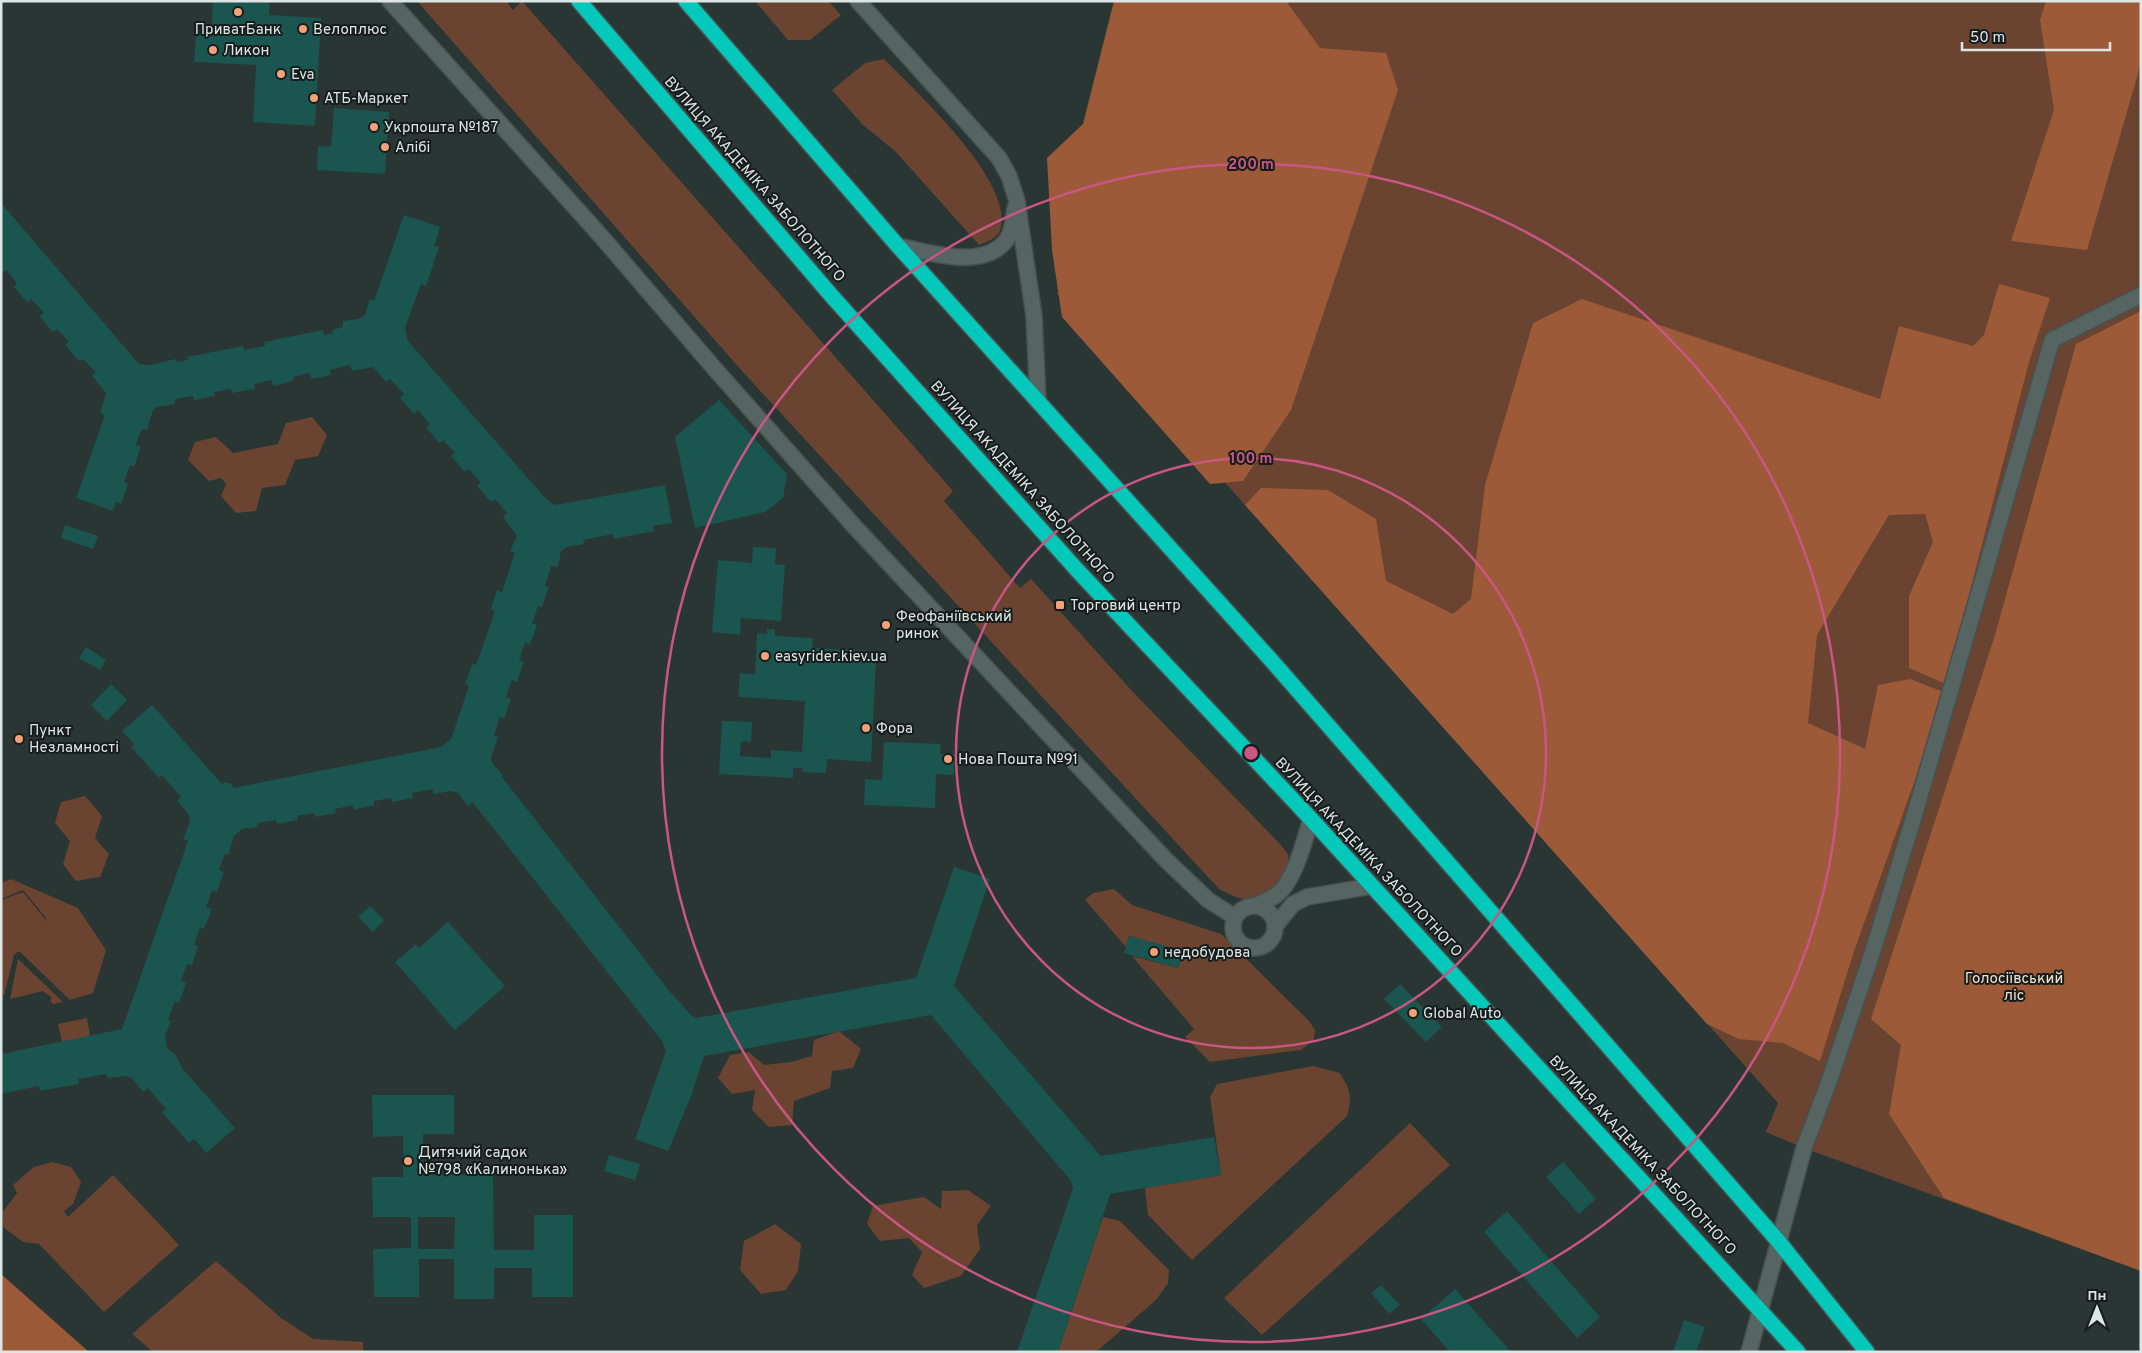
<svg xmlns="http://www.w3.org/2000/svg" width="2142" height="1353" font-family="Overpass,sans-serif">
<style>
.green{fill:#6a4431}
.forest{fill:#9d5a38}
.building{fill:#1a554f;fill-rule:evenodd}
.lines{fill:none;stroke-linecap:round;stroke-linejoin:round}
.minor-casing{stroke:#465150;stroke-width:18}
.highway-casing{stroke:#465150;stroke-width:18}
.minor{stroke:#566462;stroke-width:15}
.highway{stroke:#03c8ba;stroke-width:15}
.ring{fill:none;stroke:#ca5684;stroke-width:2.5}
.poi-dot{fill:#f1a27b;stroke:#161c1b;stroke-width:2}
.labels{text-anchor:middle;stroke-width:4;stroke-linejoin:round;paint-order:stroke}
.poi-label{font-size:15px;fill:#dee6e5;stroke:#161c1b;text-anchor:start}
.street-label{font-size:15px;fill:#dee6e5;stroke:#161c1b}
.park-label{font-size:15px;fill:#f3dfd5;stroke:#161c1b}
.centre{fill:#ca5684;stroke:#161c1b;stroke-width:2.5}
.ring-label{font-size:15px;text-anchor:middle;font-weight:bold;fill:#ca5684;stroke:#161c1b;stroke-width:4;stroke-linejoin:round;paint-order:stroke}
</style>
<rect width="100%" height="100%" fill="#293634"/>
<g class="green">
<path d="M 417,1 L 506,1 L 513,10 L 522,1 L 953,491 L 944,501 L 1020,588 L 1031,579 L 1133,692 L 1281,845 C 1283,848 1287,852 1288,855 C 1293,873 1266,898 1249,899 C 1239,900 1228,893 1219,889 L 742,371 Z"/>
<path d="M 755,1 L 828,1 L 841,15 L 810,40 L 788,40 Z"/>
<path d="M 1141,1 L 2141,1 L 2141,1271 L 1804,1148 L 1766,1132 L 1778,1103 L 1057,294 Z"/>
<path d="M 884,59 C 916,92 1011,178 1001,227 C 999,238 988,241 979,245 L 896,152 L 862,124 L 832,90 L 865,63 Z"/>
<path d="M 312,417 L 327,435 L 318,456 L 295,460 L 285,485 L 262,488 L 256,511 L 236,513 L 221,496 L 226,484 L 221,478 L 209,481 L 188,460 L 195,442 L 216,437 L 233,453 L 278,444 L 286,423 Z"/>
<path d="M 85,796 L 102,816 L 95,838 L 109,854 L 100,877 L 76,881 L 63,864 L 70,841 L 55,823 L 61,802 Z"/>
<path d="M 11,879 L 78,908 L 106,950 L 93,993 L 70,1000 L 19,951 L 14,955 L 4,996 L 1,992 L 1,900 L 23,892 L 45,919 L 45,924 L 46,918 L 23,890 L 1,899 L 1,883 Z"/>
<path d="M 1114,889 L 1132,905 L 1221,934 L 1309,1021 L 1315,1030 L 1314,1040 L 1301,1050 L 1210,1062 L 1185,1037 L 1194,1029 L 1132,956 L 1178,968 L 1183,951 L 1129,936 L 1126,947 L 1085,900 L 1093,893 Z"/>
<path d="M 18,959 L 63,1002 L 53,1004 L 50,1000 L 52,998 L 43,991 L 10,999 Z"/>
<path d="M 87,1018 L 90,1036 L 62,1042 L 58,1024 Z"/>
<path d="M 839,1031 L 861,1049 L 853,1068 L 832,1071 L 830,1088 L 794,1101 L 792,1125 L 769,1127 L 752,1110 L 755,1090 L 732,1094 L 718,1078 L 730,1055 L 749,1052 L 764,1065 L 791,1062 L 812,1056 L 814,1040 Z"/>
<path d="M 1313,1066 L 1340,1073 C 1351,1091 1352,1096 1347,1116 L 1192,1260 L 1148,1215 L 1145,1188 L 1221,1175 L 1210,1097 L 1217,1084 Z"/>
<path d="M 1410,1123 L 1450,1165 L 1262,1335 L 1224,1298 Z"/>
<path d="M 52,1162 L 71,1167 L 81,1182 L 73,1204 L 64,1211 L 68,1217 L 113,1175 L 179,1245 L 104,1312 L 39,1244 L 23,1242 L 3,1227 L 2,1213 L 17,1193 L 13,1185 L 34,1167 Z"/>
<path d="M 968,1190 L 991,1206 L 977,1225 L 980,1249 L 961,1276 L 924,1288 L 912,1275 L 922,1252 L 909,1238 L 880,1241 L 867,1224 L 873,1206 L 924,1197 L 941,1209 L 942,1191 Z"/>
<path d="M 1103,1217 L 1120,1221 L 1169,1270 L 1168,1283 L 1156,1300 L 1096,1352 L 1058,1352 Z"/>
<path d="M 775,1224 L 801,1244 L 798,1271 L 786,1290 L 761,1294 L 740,1270 L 744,1241 Z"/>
<path d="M 216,1261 L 281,1318 L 313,1339 L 363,1342 L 363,1352 L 153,1352 L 132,1334 Z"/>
</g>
<g class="forest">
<path d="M 1114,1 L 1286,1 L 1320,48 L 1386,53 L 1398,90 L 1291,410 L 1243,481 L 1210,484 L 1062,317 L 1052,250 L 1047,158 L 1083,124 Z"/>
<path d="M 2046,1 L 2141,1 L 2141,59 L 2137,77 L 2087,250 L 2011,241 L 2054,110 L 2040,20 Z"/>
<path d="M 1999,284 L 2050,298 L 2029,362 L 1946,684 L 1909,668 L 1909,596 L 1933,542 L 1925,514 L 1889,515 L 1817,635 L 1808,723 L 1865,749 L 1878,685 L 1910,679 L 1946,693 L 1854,951 L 1820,1061 L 1783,1043 L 1739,1039 L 1707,1024 L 1245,505 L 1261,488 L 1328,490 L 1376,519 L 1386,581 L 1453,614 L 1471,599 L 1485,485 L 1533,323 L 1582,299 L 1880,399 L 1899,326 L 1973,346 L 1984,335 Z"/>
<path d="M 2141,311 L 2141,1271 L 1944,1198 L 1889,1114 L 1901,1045 L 1871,1019 L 1995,635 L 2076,344 Z"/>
<path d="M 1,1274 L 89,1352 L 1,1352 Z"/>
</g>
<g class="building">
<path d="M 213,1 L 270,1 L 269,15 L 321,18 L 315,126 L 253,122 L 256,65 L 194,62 L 196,34 L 211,35 Z"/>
<path d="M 334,108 L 389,112 L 385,174 L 317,170 L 318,146 L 331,147 Z"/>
<path d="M 1,203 L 139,364 L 150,365 L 176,359 L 177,362 L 188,360 L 187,357 L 243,346 L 244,350 L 255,348 L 265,346 L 264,342 L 323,330 L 324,335 L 333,333 L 332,330 L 343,327 L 343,321 L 359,319 L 365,315 L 370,299 L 374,301 L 404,215 L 440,227 L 434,246 L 439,247 L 426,286 L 421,284 L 405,328 L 408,341 L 547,500 L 555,505 L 665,485 L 672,523 L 653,526 L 654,531 L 614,539 L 613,534 L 583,540 L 584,544 L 567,547 L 561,551 L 558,567 L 551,566 L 545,586 L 549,587 L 542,607 L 538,606 L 532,623 L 537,625 L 530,644 L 525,643 L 519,660 L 524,662 L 517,682 L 512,680 L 506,697 L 511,699 L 504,719 L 500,717 L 494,736 L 498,737 L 491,757 L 492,763 L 503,775 L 502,777 L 671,993 L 692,1016 L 696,1018 L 916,978 L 954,867 L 990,879 L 954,986 L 1101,1156 L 1214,1137 L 1221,1175 L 1110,1194 L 1058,1352 L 1017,1352 L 1073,1188 L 1071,1181 L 931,1015 L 704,1056 L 691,1096 L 668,1151 L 635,1139 L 666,1051 L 662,1041 L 478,809 L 472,802 L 468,806 L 458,793 L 451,791 L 434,794 L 433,789 L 412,793 L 413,798 L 392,802 L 391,798 L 374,801 L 374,805 L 354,810 L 353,805 L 335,809 L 336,813 L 315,817 L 314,813 L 297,816 L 298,820 L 277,824 L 276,820 L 257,823 L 258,827 L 242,829 L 234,836 L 228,855 L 225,854 L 219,870 L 224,872 L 217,892 L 212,891 L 206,907 L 212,909 L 204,929 L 200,928 L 194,945 L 198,946 L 192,965 L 187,964 L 181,981 L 186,983 L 179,1003 L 175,1001 L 168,1020 L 171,1021 L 165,1036 L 167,1049 L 175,1054 L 182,1068 L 235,1128 L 206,1153 L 194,1139 L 189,1143 L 162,1112 L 166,1109 L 148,1088 L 143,1092 L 132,1078 L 125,1076 L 108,1078 L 106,1074 L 78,1079 L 79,1084 L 40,1091 L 39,1086 L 1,1094 L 1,1054 L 122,1029 L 188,841 L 183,839 L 190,822 L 188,813 L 177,801 L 181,797 L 162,775 L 159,778 L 131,747 L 134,744 L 122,731 L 152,705 L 222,784 L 226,782 L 232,784 L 233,788 L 441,747 L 451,739 L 469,686 L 465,684 L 472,664 L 476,665 L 495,611 L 491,609 L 497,590 L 502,592 L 515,553 L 510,551 L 517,536 L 503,517 L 507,513 L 495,499 L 491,502 L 477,486 L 481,483 L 469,469 L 465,472 L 451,456 L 455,453 L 443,440 L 439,443 L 426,427 L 430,424 L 418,410 L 414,414 L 400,398 L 404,394 L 390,379 L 386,382 L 373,367 L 352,371 L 350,365 L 330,370 L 331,375 L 311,379 L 310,373 L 293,377 L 293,381 L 273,386 L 272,380 L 254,384 L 255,389 L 232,393 L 231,389 L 214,392 L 215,396 L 194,400 L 193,396 L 175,399 L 175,404 L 157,407 L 153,410 L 147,430 L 142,429 L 140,434 L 136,445 L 141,447 L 134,467 L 130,465 L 124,482 L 128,484 L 121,504 L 116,502 L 113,511 L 76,498 L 103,421 L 105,415 L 100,413 L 106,393 L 92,376 L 95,372 L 92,368 L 83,359 L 79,361 L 65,345 L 69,342 L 57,329 L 53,332 L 39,316 L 44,313 L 31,299 L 28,303 L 14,287 L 17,283 L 6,270 L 2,273 L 1,271 Z"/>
<path d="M 719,400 L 787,474 L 783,498 L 765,512 L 695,528 L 675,437 Z"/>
<path d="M 65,525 L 98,536 L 93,549 L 61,538 Z"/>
<path d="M 753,547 L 776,548 L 775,564 L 785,565 L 781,621 L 741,618 L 740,635 L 712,632 L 718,560 L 752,563 Z"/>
<path d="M 767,629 L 775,629 L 775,636 L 813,638 L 812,648 L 871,651 L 870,662 L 876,662 L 871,762 L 827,759 L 826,773 L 803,772 L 803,768 L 793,768 L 793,778 L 719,774 L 722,721 L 752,722 L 751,742 L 741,741 L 740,756 L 771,758 L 771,750 L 802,752 L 805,701 L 738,697 L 740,673 L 755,674 L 757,633 L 767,634 Z"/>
<path d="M 86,647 L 106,660 L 100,670 L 79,658 Z"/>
<path d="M 111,684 L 127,700 L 107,721 L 91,705 Z"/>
<path d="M 884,742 L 941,744 L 940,754 L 954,754 L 954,775 L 936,774 L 935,808 L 864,805 L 865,779 L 882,780 Z"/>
<path d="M 370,906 L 384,920 L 373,932 L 358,917 Z"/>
<path d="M 448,922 L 505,986 L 455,1030 L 395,962 L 416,944 L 419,948 Z"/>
<path d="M 1129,936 L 1183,951 L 1178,968 L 1124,953 Z"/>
<path d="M 1400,984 L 1442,1027 L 1426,1042 L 1384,999 Z"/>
<path d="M 372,1095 L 454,1095 L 454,1134 L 423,1134 L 423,1175 L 493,1175 L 494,1250 L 534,1250 L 534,1215 L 573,1215 L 573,1297 L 532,1297 L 532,1268 L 494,1268 L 494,1299 L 454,1299 L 454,1259 L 419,1259 L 419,1297 L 374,1297 L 373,1249 L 411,1248 L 411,1217 L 373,1217 L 372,1177 L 403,1177 L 403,1136 L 373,1137 ZM 418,1217 L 455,1217 L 454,1249 L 418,1249 Z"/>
<path d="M 609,1155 L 640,1164 L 635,1180 L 604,1171 Z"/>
<path d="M 1563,1162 L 1596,1199 L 1579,1214 L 1546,1177 Z"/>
<path d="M 1507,1211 L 1600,1317 L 1577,1338 L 1484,1232 Z"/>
<path d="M 1381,1285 L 1400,1305 L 1389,1314 L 1371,1293 Z"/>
<path d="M 1455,1289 L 1511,1352 L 1450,1352 L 1421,1319 Z"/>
<path d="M 1684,1320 L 1705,1327 L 1696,1352 L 1673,1352 Z"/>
</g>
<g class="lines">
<defs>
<g id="minor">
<path d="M 390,1 L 600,235 L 714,368 L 854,526 L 1165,859 L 1208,900 L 1235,917"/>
<path d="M 858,1 L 999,158 L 1009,176 L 1017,201 L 1034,316 L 1038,402"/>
<path d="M 898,246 C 928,252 978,269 1003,244 C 1011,237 1014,218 1015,208"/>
<path d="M 1254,906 C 1261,903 1269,900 1275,896 C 1295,882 1304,841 1311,819"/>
<circle cx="1254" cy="927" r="21"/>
<path d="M 1275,926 L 1293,904 L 1307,897 L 1372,886"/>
<path d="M 1749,1352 L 1804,1148 L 1830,1079 L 1871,957 L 1915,813 L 2052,340 L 2141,295"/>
</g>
<g id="highway">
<path d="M 579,1 L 830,294 L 1078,571 L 1311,819 L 1798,1352"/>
<path d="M 686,1 L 898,246 L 1271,660 L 1779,1242 L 1867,1352"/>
</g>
</defs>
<use href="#minor" class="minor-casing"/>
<use href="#highway" class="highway-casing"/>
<use href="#minor" class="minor"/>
<use href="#highway" class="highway"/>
</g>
<g class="ring">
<circle cx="1251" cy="753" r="295"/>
<circle cx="1251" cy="753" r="589"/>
</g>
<g class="poi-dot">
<circle cx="238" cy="12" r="5"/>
<circle cx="303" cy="29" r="5"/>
<circle cx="213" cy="50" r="5"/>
<circle cx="281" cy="74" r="5"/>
<circle cx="314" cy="98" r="5"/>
<circle cx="374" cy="127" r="5"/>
<circle cx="385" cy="147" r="5"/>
<rect x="1055" y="600" width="10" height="10" rx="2.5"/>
<circle cx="886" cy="625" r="5"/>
<circle cx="765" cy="656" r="5"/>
<circle cx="866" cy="728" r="5"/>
<circle cx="19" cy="739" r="5"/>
<circle cx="948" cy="759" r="5"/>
<circle cx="1154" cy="952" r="5"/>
<circle cx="1413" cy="1013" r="5"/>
<circle cx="408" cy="1161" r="5"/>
</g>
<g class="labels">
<g class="poi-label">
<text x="238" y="34" text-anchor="middle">ПриватБанк</text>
<text x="313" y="34">Велоплюс</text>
<text x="223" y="55">Ликон</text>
<text x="291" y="79">Eva</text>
<text x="324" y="103">АТБ-Маркет</text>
<text x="384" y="132">Укрпошта №187</text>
<text x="395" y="152">Алібі</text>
<text x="1070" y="610">Торговий центр</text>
<text x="896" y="621">Феофаніївський<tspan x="896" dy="17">ринок</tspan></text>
<text x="775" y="661">easyrider.kiev.ua</text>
<text x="876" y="733">Фора</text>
<text x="29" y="735">Пункт<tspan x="29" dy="17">Незламності</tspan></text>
<text x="958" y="764">Нова Пошта №91</text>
<text x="1164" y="957">недобудова</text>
<text x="1423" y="1018">Global Auto</text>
<text x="418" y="1157">Дитячий садок<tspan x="418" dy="17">№798 «Калинонька»</tspan></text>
</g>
<g class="street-label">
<text transform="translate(755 179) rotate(49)" y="5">ВУЛИЦЯ АКАДЕМІКА ЗАБОЛОТНОГО</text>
<text transform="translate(1023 482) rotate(48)" y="5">ВУЛИЦЯ АКАДЕМІКА ЗАБОЛОТНОГО</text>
<text transform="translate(1369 857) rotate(47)" y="5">ВУЛИЦЯ АКАДЕМІКА ЗАБОЛОТНОГО</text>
<text transform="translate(1643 1155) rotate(47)" y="5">ВУЛИЦЯ АКАДЕМІКА ЗАБОЛОТНОГО</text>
</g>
<g class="park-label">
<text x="2014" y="983">Голосіївський<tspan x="2014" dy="17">ліс</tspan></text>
</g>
</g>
<circle cx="1251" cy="753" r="8" class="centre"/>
<g class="ring-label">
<text x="1251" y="169">200 m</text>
<text x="1251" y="463">100 m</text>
</g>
<rect width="2142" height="1353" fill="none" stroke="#dee6e5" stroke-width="5"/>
<g transform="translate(2097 1308)" stroke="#161c1b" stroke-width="4" paint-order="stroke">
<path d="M0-4L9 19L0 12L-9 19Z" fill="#dee6e5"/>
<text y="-8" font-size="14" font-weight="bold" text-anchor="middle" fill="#dee6e5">Пн</text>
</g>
<path d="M1962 42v8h148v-8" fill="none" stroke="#dee6e5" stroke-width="2.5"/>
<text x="1970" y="42" font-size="15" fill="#dee6e5" stroke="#161c1b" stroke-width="4" paint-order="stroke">50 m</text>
</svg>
